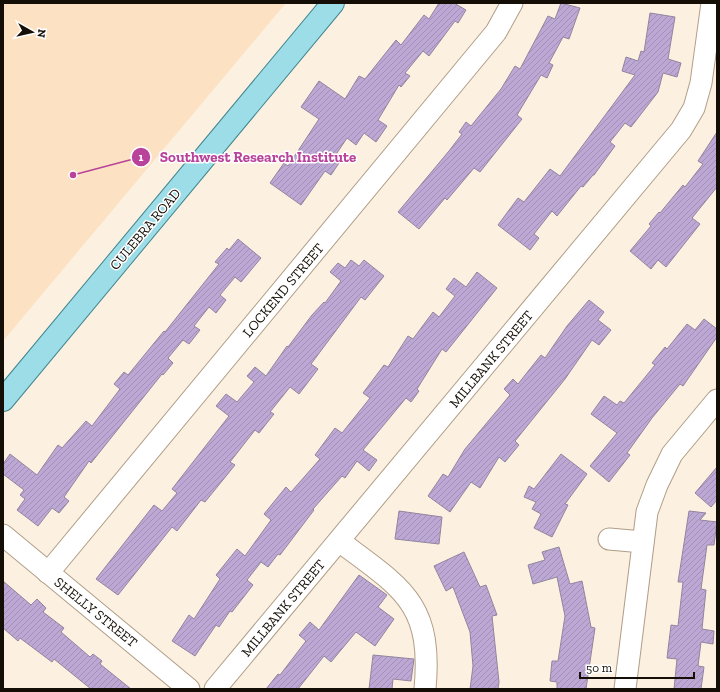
<svg xmlns="http://www.w3.org/2000/svg" width="720" height="692" font-family="'Zilla Slab',serif">
<style>
.built{fill:#fce2c3}
.building{fill:url(#building-hatch);stroke:#91859e}
.lines{fill:none;stroke-linecap:round;stroke-linejoin:round}
.minor-casing{stroke:#b19e87;stroke-width:23}
.major-casing{stroke:#42868f;stroke-width:24}
.minor{stroke:#fff;stroke-width:21}
.major{stroke:#9ddde8;stroke-width:22}
.labels{text-anchor:middle;stroke-width:3;stroke-linejoin:round;paint-order:stroke}
.street-label{font-size:14px;fill:#150e06;stroke:#fff}
.leader{fill:none;stroke:#b9439b;stroke-width:1.5}
.callout-dot{fill:#b9439b;stroke:#fff;stroke-width:1.5}
.mark-label{font-size:12px;text-anchor:middle;font-weight:bold;fill:#fff}
.callout-label{font-size:15px;text-anchor:middle;font-weight:bold;fill:#b9439b;stroke:#fff;stroke-width:3;stroke-linejoin:round;paint-order:stroke}
</style>
<defs>
<pattern id="building-hatch" width="6" height="6" patternUnits="userSpaceOnUse"><rect width="6" height="6" fill="#bda7d4"/><path d="M-1 1l2-2M0 6l6-6M5 7l2-2" fill="none" stroke="#a28fb4"/></pattern>
</defs>
<rect width="100%" height="100%" fill="#fcf0e1"/>
<path class="built" d="M 3,3 L 286,3 L 3,341 Z"/>
<g class="building">
<path d="M 439,3 L 454,3 L 466,10 L 458,23 L 455,21 L 429,56 L 423,51 L 405,73 L 410,76 L 401,87 L 399,85 L 378,120 L 387,126 L 376,142 L 364,133 L 356,145 L 347,138 L 333,159 L 339,163 L 331,175 L 325,171 L 301,205 L 270,183 L 284,163 L 288,166 L 319,119 L 301,107 L 319,81 L 345,99 L 359,76 L 365,79 L 396,40 L 401,45 L 424,15 L 429,19 Z"/>
<path d="M 561,3 L 580,8 L 569,39 L 563,37 L 549,63 L 553,65 L 547,78 L 541,75 L 517,115 L 522,119 L 480,172 L 474,168 L 447,200 L 445,198 L 419,229 L 398,212 L 449,151 L 462,134 L 459,132 L 466,122 L 471,126 L 501,89 L 515,66 L 520,69 L 548,16 L 555,19 Z"/>
<path d="M 650,13 L 675,17 L 668,59 L 681,63 L 677,77 L 663,73 L 658,92 L 631,127 L 625,123 L 610,142 L 615,146 L 594,175 L 593,175 L 583,187 L 581,186 L 557,216 L 552,211 L 534,234 L 539,238 L 530,250 L 498,225 L 518,198 L 524,202 L 550,169 L 560,176 L 635,75 L 622,71 L 626,57 L 638,61 L 641,51 L 644,52 Z"/>
<path d="M 717,132 L 717,187 L 692,218 L 700,224 L 666,267 L 658,260 L 651,269 L 630,251 L 651,226 L 649,224 L 659,212 L 660,213 L 683,185 L 685,187 L 703,164 L 698,161 Z"/>
<path d="M 238,239 L 261,258 L 241,282 L 235,277 L 220,295 L 226,300 L 216,313 L 209,307 L 194,326 L 200,330 L 189,344 L 183,340 L 168,358 L 173,363 L 163,375 L 162,374 L 91,463 L 89,461 L 64,497 L 69,501 L 59,513 L 52,508 L 38,526 L 17,510 L 25,499 L 20,495 L 24,490 L 3,474 L 3,464 L 10,454 L 37,475 L 58,445 L 62,448 L 86,421 L 92,426 L 120,389 L 114,384 L 124,372 L 128,375 L 164,331 L 165,332 L 219,264 L 215,262 L 227,248 L 229,250 Z"/>
<path d="M 351,260 L 359,266 L 364,260 L 384,276 L 365,300 L 361,297 L 311,364 L 318,369 L 299,394 L 290,387 L 270,412 L 274,414 L 259,433 L 255,430 L 230,462 L 235,465 L 205,502 L 201,500 L 177,531 L 172,527 L 118,595 L 96,579 L 154,505 L 162,511 L 177,493 L 172,489 L 229,416 L 216,406 L 226,394 L 237,402 L 254,382 L 247,376 L 255,367 L 266,376 L 287,346 L 288,347 L 312,315 L 324,302 L 325,303 L 341,281 L 330,272 L 338,263 L 345,268 Z"/>
<path d="M 477,272 L 497,288 L 446,352 L 442,349 L 417,389 L 419,391 L 411,402 L 406,398 L 363,450 L 377,460 L 369,471 L 357,461 L 345,478 L 342,476 L 313,509 L 314,510 L 280,555 L 278,554 L 268,567 L 261,562 L 247,580 L 253,585 L 232,612 L 230,611 L 219,627 L 216,625 L 195,656 L 172,641 L 189,615 L 194,619 L 220,579 L 216,575 L 237,549 L 245,556 L 271,520 L 264,514 L 286,487 L 291,492 L 320,459 L 315,455 L 335,428 L 342,433 L 370,398 L 363,393 L 384,365 L 388,367 L 408,336 L 413,339 L 433,312 L 439,317 L 455,296 L 446,289 L 454,278 L 466,287 Z"/>
<path d="M 589,300 L 604,312 L 598,320 L 611,330 L 599,345 L 592,340 L 565,379 L 515,441 L 519,445 L 505,462 L 499,457 L 480,488 L 471,482 L 450,512 L 428,496 L 443,474 L 448,477 L 465,449 L 510,395 L 504,389 L 513,379 L 518,384 L 541,355 L 545,358 L 567,326 Z"/>
<path d="M 704,319 L 717,329 L 717,337 L 683,386 L 680,384 L 652,418 L 627,453 L 630,455 L 609,482 L 590,466 L 617,433 L 591,414 L 604,396 L 617,405 L 620,401 L 624,403 L 655,365 L 652,363 L 665,347 L 667,349 L 687,324 L 695,330 Z"/>
<path d="M 561,454 L 587,474 L 565,504 L 568,505 L 552,537 L 534,528 L 541,514 L 532,509 L 536,502 L 524,497 L 529,486 L 534,489 Z"/>
<path d="M 717,467 L 717,500 L 711,507 L 695,493 Z"/>
<path d="M 399,511 L 442,517 L 439,544 L 395,539 Z"/>
<path d="M 689,511 L 706,513 L 700,520 L 717,522 L 714,545 L 707,545 L 701,589 L 706,590 L 702,629 L 714,631 L 713,644 L 701,642 L 698,666 L 704,667 L 701,689 L 674,689 L 677,659 L 667,658 L 671,625 L 678,626 L 683,582 L 678,582 Z"/>
<path d="M 559,547 L 570,584 L 582,581 L 591,627 L 595,628 L 586,689 L 557,689 L 557,682 L 550,681 L 552,661 L 558,661 L 565,616 L 557,577 L 533,584 L 528,565 L 545,560 L 542,552 Z"/>
<path d="M 464,552 L 480,587 L 486,585 L 497,615 L 492,616 L 499,682 L 498,689 L 470,689 L 473,666 L 470,632 L 453,587 L 446,591 L 434,566 Z"/>
<path d="M 359,575 L 387,595 L 378,607 L 394,619 L 375,646 L 356,632 L 331,662 L 324,656 L 298,689 L 266,689 L 278,674 L 280,675 L 306,641 L 299,635 L 310,622 L 319,630 Z"/>
<path d="M 3,581 L 31,605 L 37,599 L 46,608 L 43,612 L 64,628 L 61,632 L 90,657 L 93,654 L 102,661 L 100,664 L 131,689 L 91,689 L 54,659 L 52,662 L 20,638 L 18,641 L 3,628 Z"/>
<path d="M 373,655 L 414,659 L 411,681 L 393,679 L 392,689 L 369,689 Z"/>
</g>
<g class="lines">
<defs>
<g id="minor">
<path d="M 3,535 L 189,689"/>
<path d="M 609,539 L 643,542"/>
<path d="M 339,541 C 402,588 433,603 425,689"/>
<path d="M 48,573 L 496,32 L 512,3"/>
<path d="M 215,689 L 681,130 L 694,108 L 701,83 L 712,3"/>
<path d="M 625,689 L 647,512 L 657,485 L 672,454 L 717,400"/>
</g>
<path id="major" d="M 3,400 L 333,3"/>
</defs>
<use href="#minor" class="minor-casing"/>
<use href="#major" class="major-casing"/>
<use href="#minor" class="minor"/>
<use href="#major" class="major"/>
</g>
<g class="labels">
<g class="street-label">
<text transform="translate(145 229) rotate(-50)" y="5">CULEBRA ROAD</text>
<text transform="translate(283 290) rotate(-50)" y="5">LOCKEND STREET</text>
<text transform="translate(491 359) rotate(-50)" y="5">MILLBANK STREET</text>
<text transform="translate(283 608) rotate(-50)" y="5">MILLBANK STREET</text>
<text transform="translate(96 612) rotate(39)" y="5">SHELLY STREET</text>
</g>
</g>
<path class="leader" d="M73 175L141 157"/>
<g class="callout-dot">
<circle cx="73" cy="175" r="4"/>
<circle cx="141" cy="157" r="10"/>
</g>
<g class="mark-label">
<text x="141" y="161">1</text>
</g>
<g class="callout-label">
<text x="258" y="162">Southwest Research Institute</text>
</g>
<rect width="720" height="692" fill="none" stroke="#150e06" stroke-width="8"/>
<g transform="translate(32 32) rotate(98)" stroke="#ffffff" stroke-width="3" paint-order="stroke">
<path d="M0-3L7 15L0 10L-7 15Z" fill="#150e06"/>
<text y="-6" font-size="11" font-weight="bold" text-anchor="middle" fill="#150e06">N</text>
</g>
<path d="M580 672v6h114v-6" fill="none" stroke="#150e06" stroke-width="2"/>
<text x="586" y="672" font-size="12" fill="#150e06" stroke="#ffffff" stroke-width="3" paint-order="stroke">50 m</text>
</svg>
